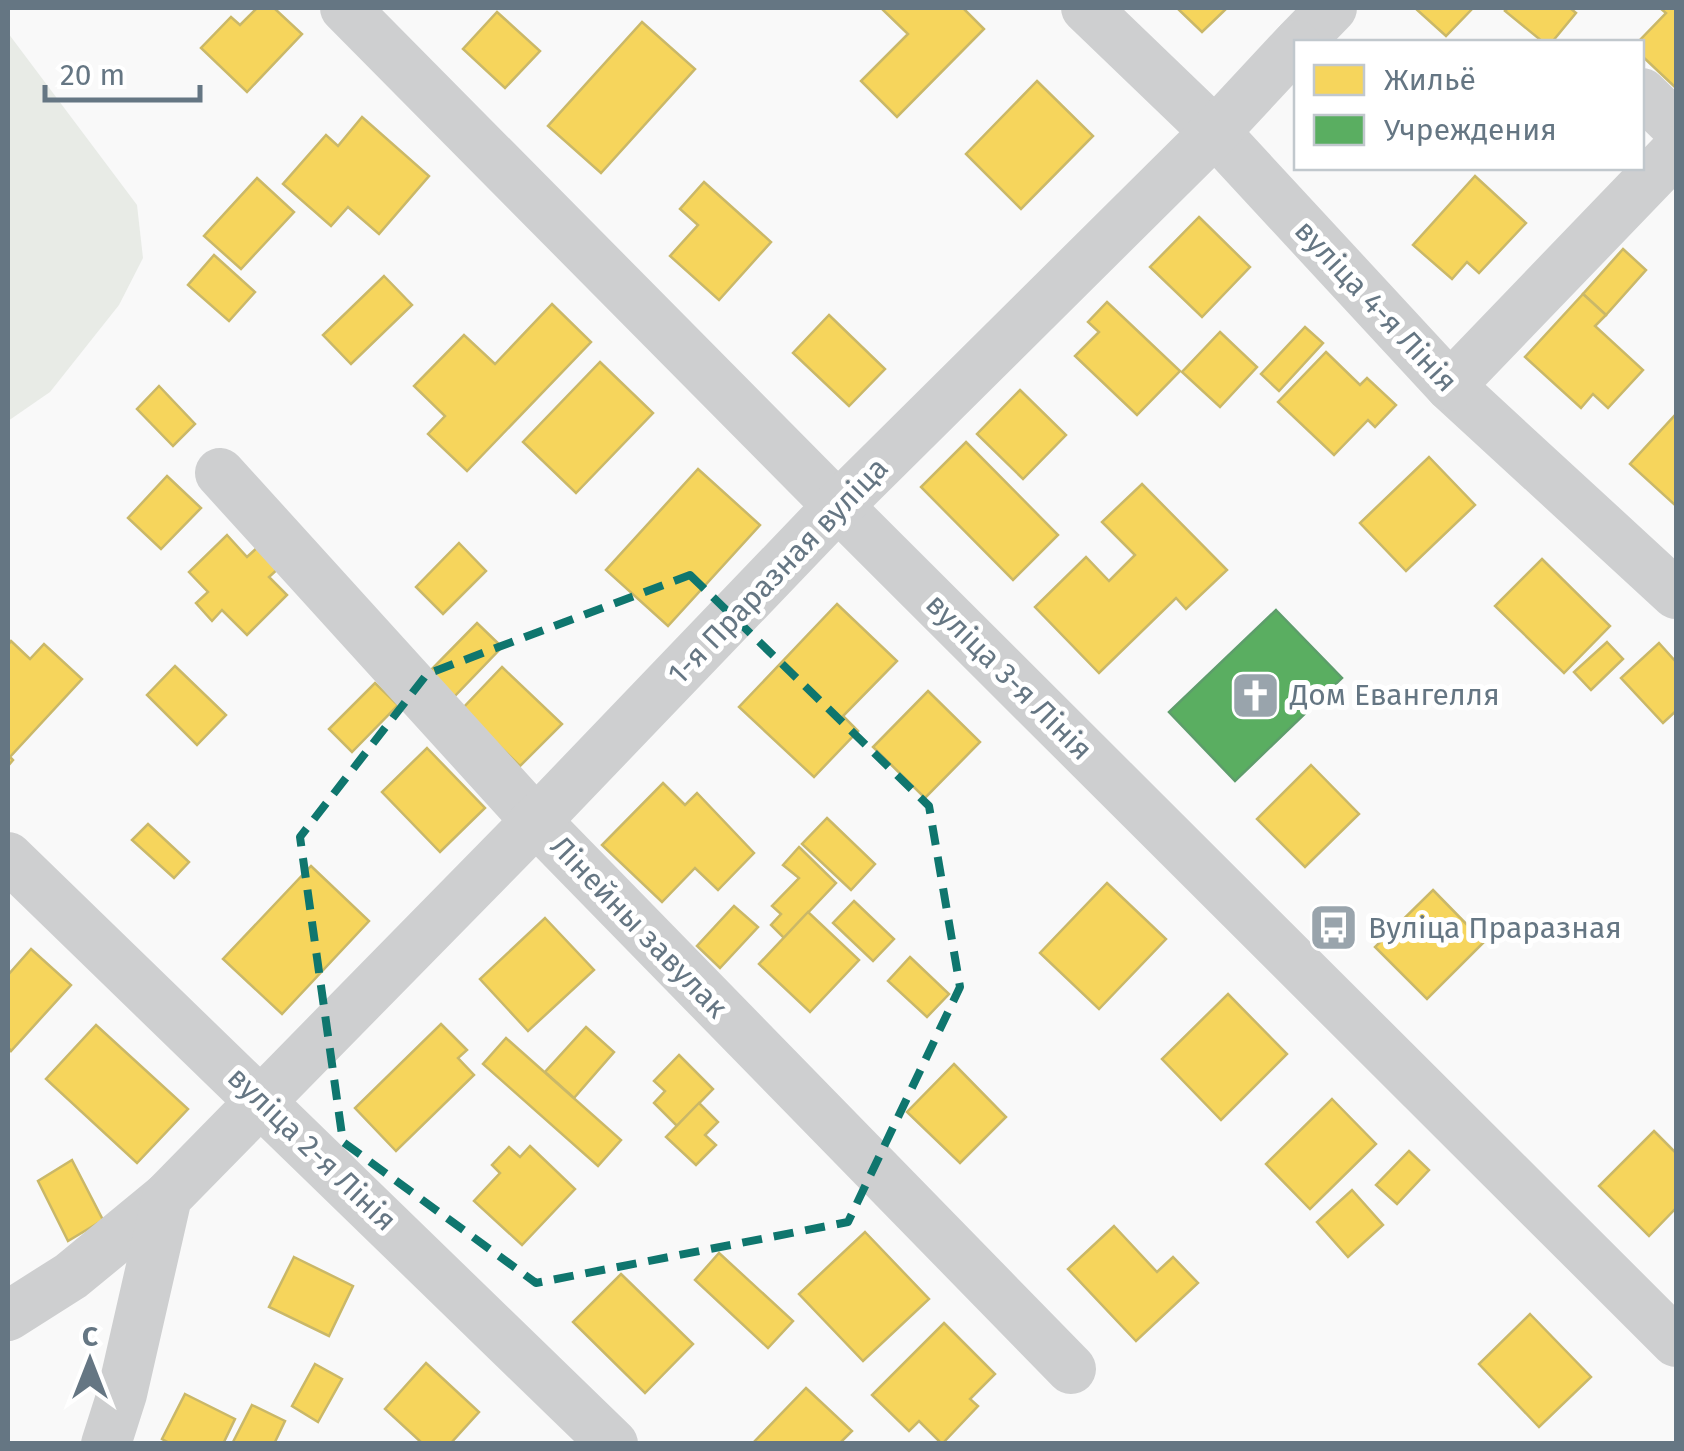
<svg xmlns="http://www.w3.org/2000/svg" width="1684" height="1451" font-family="'Fira Sans',sans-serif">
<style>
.green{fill:#e8ebe6}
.homes{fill:#f6d55c;stroke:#cab868;stroke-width:2.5}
.public{fill:#5aae61;stroke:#5d9d6b;stroke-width:2.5}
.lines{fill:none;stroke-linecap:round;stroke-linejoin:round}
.minor{stroke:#cecfd0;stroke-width:50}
.marked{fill:none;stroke:#0f766e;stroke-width:8;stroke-dasharray:20 12;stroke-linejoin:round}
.labels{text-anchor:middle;stroke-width:10;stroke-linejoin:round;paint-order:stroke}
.street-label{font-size:30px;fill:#657683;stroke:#fff}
.poi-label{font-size:30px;fill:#657683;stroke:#fff;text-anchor:start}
</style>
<rect width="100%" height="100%" fill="#f9f9f9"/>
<path class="green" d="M 8,33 L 137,205 L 143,258 L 119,305 L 50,392 L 8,421 Z"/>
<g class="homes">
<path d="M 257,8 L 274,8 L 302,34 L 247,92 L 201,48 L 231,17 L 240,25 Z"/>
<path d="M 881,8 L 963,8 L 984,29 L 897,117 L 861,81 L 908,34 Z"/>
<path d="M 1177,8 L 1227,8 L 1202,32 Z"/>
<path d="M 1415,8 L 1473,8 L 1446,36 Z"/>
<path d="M 1508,8 L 1570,8 L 1576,13 L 1552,42 L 1543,42 L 1505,11 Z"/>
<path d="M 1660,8 L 1676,8 L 1676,88 L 1642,56 L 1642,42 L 1638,42 L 1666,13 Z"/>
<path d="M 497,12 L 540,51 L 505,88 L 463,49 Z"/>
<path d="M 642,22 L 695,69 L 601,173 L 548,126 Z"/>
<path d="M 1037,81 L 1093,136 L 1021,209 L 966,154 Z"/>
<path d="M 362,117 L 429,176 L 379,234 L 348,207 L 331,226 L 283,184 L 326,135 L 338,146 Z"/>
<path d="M 1475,176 L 1526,223 L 1479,273 L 1467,262 L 1452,279 L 1413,245 Z"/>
<path d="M 257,178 L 294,212 L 241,269 L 204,236 Z"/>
<path d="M 704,182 L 771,242 L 719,300 L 670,256 L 698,225 L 680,209 Z"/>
<path d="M 1199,217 L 1250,267 L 1202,317 L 1150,267 Z"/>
<path d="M 1623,249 L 1646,270 L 1606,315 L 1583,294 Z"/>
<path d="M 214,255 L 255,292 L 229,321 L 188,285 Z"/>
<path d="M 384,276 L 412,305 L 351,364 L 323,335 Z"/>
<path d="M 1583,294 L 1606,315 L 1595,326 L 1643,370 L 1608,408 L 1593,394 L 1581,408 L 1525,357 Z"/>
<path d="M 1107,302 L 1180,371 L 1137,415 L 1075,356 L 1099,332 L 1088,322 Z"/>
<path d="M 552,304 L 591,342 L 467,471 L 428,434 L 445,416 L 414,386 L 464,335 L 495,364 Z"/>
<path d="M 829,315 L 885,369 L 849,406 L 793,353 Z"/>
<path d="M 1305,327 L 1323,343 L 1279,391 L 1261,374 Z"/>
<path d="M 1220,332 L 1257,367 L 1220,407 L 1182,372 Z"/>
<path d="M 1326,352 L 1360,385 L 1367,378 L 1396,405 L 1375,427 L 1368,420 L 1334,455 L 1278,402 Z"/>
<path d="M 600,362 L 653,413 L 576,493 L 523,442 Z"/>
<path d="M 159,386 L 195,424 L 173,446 L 137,409 Z"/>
<path d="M 1020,390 L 1066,435 L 1023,479 L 977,434 Z"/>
<path d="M 1676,414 L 1676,506 L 1630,464 Z"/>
<path d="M 966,442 L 1058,535 L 1013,580 L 921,487 Z"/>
<path d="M 1429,457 L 1475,505 L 1406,571 L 1360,523 Z"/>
<path d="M 698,469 L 760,525 L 668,626 L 606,570 Z"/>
<path d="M 167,476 L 201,508 L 161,549 L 128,518 Z"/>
<path d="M 1142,484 L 1227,570 L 1186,609 L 1176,598 L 1099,673 L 1035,607 L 1086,557 L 1109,581 L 1135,555 L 1102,522 Z"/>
<path d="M 227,535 L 247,557 L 260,545 L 281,566 L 269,577 L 287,595 L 247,635 L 222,610 L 212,621 L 196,603 L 208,592 L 189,572 Z"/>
<path d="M 459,543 L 486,571 L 443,614 L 416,587 Z"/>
<path d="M 1542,559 L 1610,626 L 1564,673 L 1495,606 Z"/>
<path d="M 837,604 L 897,661 L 843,716 L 858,731 L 814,777 L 739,707 Z"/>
<path d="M 477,623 L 502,647 L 452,699 L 427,674 Z"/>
<path d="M 11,641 L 30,659 L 44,644 L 82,679 L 10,757 L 13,760 L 8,766 L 8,645 Z"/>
<path d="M 1607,642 L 1623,659 L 1591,690 L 1574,672 Z"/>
<path d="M 1659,643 L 1676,662 L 1676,711 L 1663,723 L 1621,678 Z"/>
<path d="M 175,666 L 226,715 L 197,745 L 147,695 Z"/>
<path d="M 502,667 L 562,724 L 520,766 L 462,709 Z"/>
<path d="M 375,683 L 398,705 L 352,752 L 329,729 Z"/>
<path d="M 928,691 L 980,742 L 925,798 L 873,747 Z"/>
<path d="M 427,748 L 485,808 L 440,852 L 382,792 Z"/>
<path d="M 1311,765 L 1359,814 L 1305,867 L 1257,819 Z"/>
<path d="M 663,783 L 685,805 L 697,793 L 754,853 L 718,890 L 695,868 L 662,902 L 602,845 Z"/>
<path d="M 827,818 L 875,864 L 851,890 L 802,844 Z"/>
<path d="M 148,824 L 189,862 L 174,878 L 132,840 Z"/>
<path d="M 799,847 L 836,883 L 784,938 L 771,925 L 781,914 L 772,906 L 799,878 L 783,865 Z"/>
<path d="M 311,866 L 369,921 L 282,1014 L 223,959 Z"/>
<path d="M 1107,883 L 1166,939 L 1099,1009 L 1040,953 Z"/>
<path d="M 1433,890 L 1484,942 L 1427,999 L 1375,947 Z"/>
<path d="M 854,901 L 894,939 L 873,961 L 833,923 Z"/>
<path d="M 734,906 L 758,927 L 720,968 L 697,946 Z"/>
<path d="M 808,912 L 859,960 L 810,1012 L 759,964 Z"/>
<path d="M 545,918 L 594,970 L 528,1031 L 480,979 Z"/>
<path d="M 31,949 L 71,985 L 11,1051 L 8,1047 L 8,975 Z"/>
<path d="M 910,957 L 949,994 L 927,1017 L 888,981 Z"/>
<path d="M 1228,994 L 1287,1054 L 1221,1120 L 1162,1059 Z"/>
<path d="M 441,1024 L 467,1050 L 458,1058 L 474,1075 L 396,1151 L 355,1108 Z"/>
<path d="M 96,1025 L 188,1109 L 137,1163 L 46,1079 Z"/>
<path d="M 586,1027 L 614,1052 L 574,1098 L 545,1072 Z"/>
<path d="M 506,1038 L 621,1140 L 598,1166 L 483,1064 Z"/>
<path d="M 679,1055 L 713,1089 L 677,1126 L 654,1103 L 665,1091 L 654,1081 Z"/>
<path d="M 954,1064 L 1006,1117 L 960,1163 L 907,1112 Z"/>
<path d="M 1332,1099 L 1376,1144 L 1310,1209 L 1266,1164 Z"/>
<path d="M 699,1103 L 718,1122 L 705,1135 L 716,1145 L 696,1165 L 666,1137 Z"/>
<path d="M 1654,1131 L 1676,1153 L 1676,1208 L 1649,1236 L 1599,1186 Z"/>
<path d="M 530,1146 L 575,1189 L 522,1245 L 474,1201 L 500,1173 L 492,1165 L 509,1147 L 520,1157 Z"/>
<path d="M 1409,1151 L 1429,1170 L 1397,1204 L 1376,1185 Z"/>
<path d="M 72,1160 L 103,1220 L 68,1241 L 38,1181 Z"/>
<path d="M 1352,1190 L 1383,1225 L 1348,1257 L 1317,1222 Z"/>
<path d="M 1114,1226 L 1157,1272 L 1173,1257 L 1198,1283 L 1136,1341 L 1068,1269 Z"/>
<path d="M 865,1232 L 929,1299 L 863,1361 L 799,1294 Z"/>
<path d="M 719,1253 L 793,1321 L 768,1348 L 695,1280 Z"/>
<path d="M 294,1257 L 353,1286 L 329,1336 L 269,1307 Z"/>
<path d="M 621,1274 L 693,1344 L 645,1393 L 573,1322 Z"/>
<path d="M 1530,1314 L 1591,1377 L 1539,1427 L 1479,1364 Z"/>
<path d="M 944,1323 L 995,1374 L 970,1399 L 978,1406 L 942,1444 L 919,1421 L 909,1431 L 872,1395 Z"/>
<path d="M 426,1363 L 479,1412 L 450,1444 L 423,1444 L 385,1409 Z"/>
<path d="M 315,1364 L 342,1379 L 318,1422 L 292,1406 Z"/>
<path d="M 806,1388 L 852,1431 L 839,1444 L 752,1444 Z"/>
<path d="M 185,1394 L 235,1419 L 223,1444 L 171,1444 L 162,1439 Z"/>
<path d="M 252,1405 L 285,1421 L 274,1444 L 232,1444 Z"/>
</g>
<path class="public" d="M 1276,610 L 1342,678 L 1235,781 L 1169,712 Z"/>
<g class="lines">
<g class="minor">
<path d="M 345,8 L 838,506 L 1676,1342"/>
<path d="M 1086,8 L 1215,132 L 1450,386 L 1676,594"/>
<path d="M 1299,42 L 1332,8"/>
<path d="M 1642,93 L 1676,126"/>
<path d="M 1450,386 L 1676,151"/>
<path d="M 220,473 L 536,821 L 1071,1369"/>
<path d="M 8,857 L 613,1444"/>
<path d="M 8,1316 L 71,1276 L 167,1197"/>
<path d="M 106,1444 L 122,1394 L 167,1197 L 536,821 L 838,506 L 1215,132 L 1296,45"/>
</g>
</g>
<path class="marked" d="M 690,575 L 929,806 L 960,987 L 848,1222 L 536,1283 L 343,1142 L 300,837 L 427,674 Z"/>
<defs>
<symbol id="church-square" viewBox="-11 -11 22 22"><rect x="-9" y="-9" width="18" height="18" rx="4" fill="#99a4ac" stroke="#fff"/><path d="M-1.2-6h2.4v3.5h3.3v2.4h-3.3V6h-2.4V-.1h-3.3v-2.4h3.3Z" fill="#fff"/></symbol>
<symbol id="bus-square" viewBox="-11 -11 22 22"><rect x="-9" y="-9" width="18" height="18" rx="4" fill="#99a4ac" stroke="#fff"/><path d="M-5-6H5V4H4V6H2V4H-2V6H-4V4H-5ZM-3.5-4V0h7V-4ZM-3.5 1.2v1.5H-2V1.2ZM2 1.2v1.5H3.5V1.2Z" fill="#fff"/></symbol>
</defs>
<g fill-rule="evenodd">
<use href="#church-square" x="1228" y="668" width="55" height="55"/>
<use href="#bus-square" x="1306" y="900" width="55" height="55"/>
</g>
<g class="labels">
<g class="street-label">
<text transform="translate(1376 306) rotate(47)" y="10">вуліца 4-я Лінія</text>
<text transform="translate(778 571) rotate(-46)" y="10">1-я Праразная вуліца</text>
<text transform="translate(1009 677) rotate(45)" y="10">вуліца 3-я Лінія</text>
<text transform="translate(639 927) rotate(46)" y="10">Лінейны завулак</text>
<text transform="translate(312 1149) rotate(44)" y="10">вуліца 2-я Лінія</text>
</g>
<g class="poi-label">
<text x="1290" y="705">Дом Евангелля</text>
<text x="1368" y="938">Вуліца Праразная</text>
</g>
</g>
<rect width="1684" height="1451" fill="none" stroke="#657683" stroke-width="20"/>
<rect x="1294" y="40" width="350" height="130" fill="#ffffff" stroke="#c1c8cd" stroke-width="2.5"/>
<rect x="1314" y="65" width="50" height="30" fill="#f6d55c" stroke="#c1c8cd" stroke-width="2.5"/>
<text x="1384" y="90" font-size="30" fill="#657683">Жильё</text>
<rect x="1314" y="115" width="50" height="30" fill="#5aae61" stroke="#c1c8cd" stroke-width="2.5"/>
<text x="1384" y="140" font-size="30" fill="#657683">Учреждения</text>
<g transform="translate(90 1361)" stroke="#ffffff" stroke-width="8" paint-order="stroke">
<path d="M0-8L18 38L0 25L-18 38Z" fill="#657683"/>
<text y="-15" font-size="28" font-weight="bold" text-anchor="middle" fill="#657683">С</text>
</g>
<path d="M45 85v15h155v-15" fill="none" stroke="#657683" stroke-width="5"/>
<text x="60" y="85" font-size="30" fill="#657683" stroke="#ffffff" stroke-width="8" paint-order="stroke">20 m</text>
</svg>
